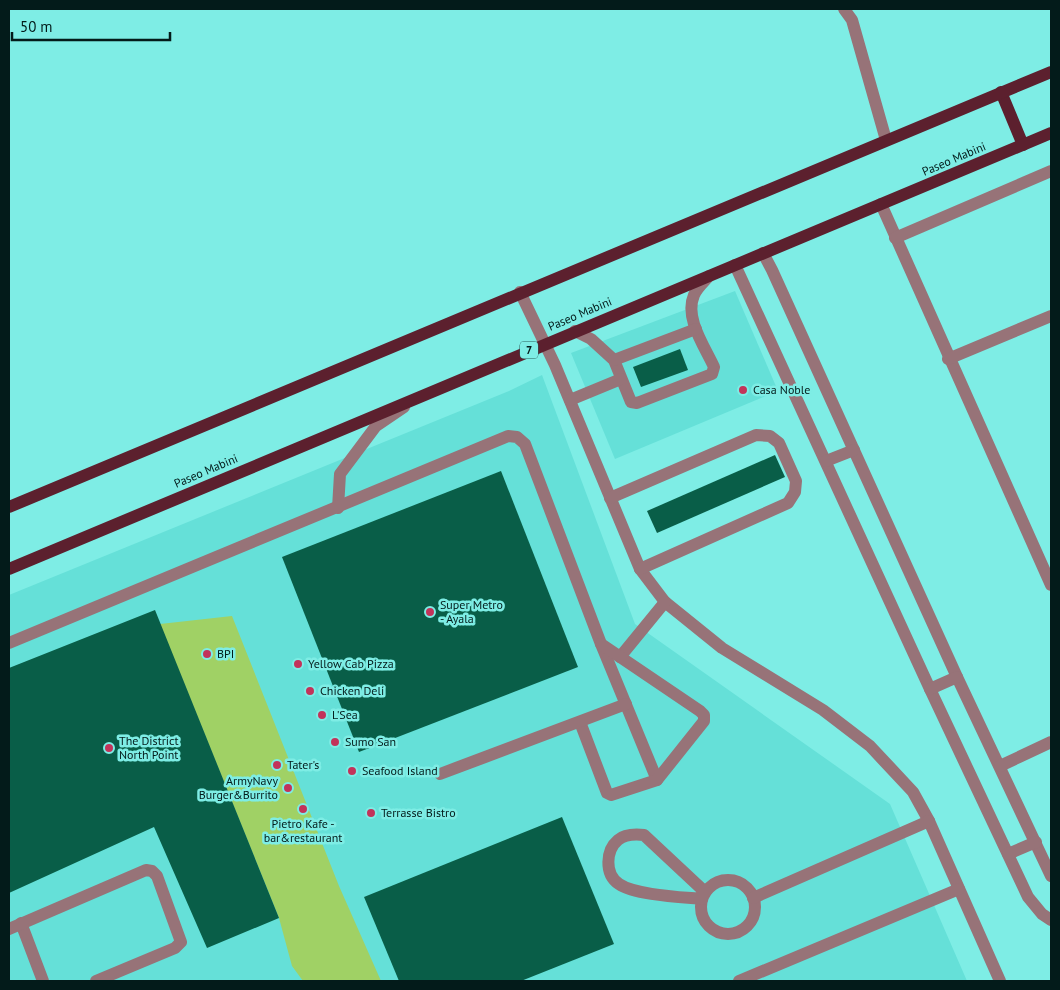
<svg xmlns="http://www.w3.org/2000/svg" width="1060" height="990" font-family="'PT Sans',sans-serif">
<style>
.built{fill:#65e0d8}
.green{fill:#a0d165}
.building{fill:#095e48}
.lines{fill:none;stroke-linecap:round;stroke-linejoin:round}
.minor{stroke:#977378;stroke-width:12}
.major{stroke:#5c202e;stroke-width:12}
.poi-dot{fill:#c2335a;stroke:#7eede5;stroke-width:2}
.labels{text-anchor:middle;stroke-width:5;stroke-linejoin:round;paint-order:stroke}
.shield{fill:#7eede5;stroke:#285a57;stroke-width:1}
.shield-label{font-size:11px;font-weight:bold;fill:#031b1a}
.street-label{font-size:12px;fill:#031b1a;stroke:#7eede5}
.poi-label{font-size:12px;fill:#031b1a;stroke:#7eede5;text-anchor:start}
</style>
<rect width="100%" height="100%" fill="#7eede5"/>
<g class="built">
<path d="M 735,291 L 778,391 L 615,459 L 571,353 Z"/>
<path d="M 542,375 L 635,624 L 890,804 L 967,981 L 9,981 L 9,595 L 509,391 Z"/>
</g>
<path class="green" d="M 232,616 L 339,886 L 381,981 L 303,981 L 292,966 L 279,918 L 160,624 Z"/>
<g class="building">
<path d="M 680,349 L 688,370 L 641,387 L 633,367 Z"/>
<path d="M 775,455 L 785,477 L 657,533 L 647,511 Z"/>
<path d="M 501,471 L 578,667 L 359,752 L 282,557 Z"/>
<path d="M 155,610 L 279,918 L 207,948 L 154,827 L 9,893 L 9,668 Z"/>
<path d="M 562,817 L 614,944 L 521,981 L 399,981 L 364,897 Z"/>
</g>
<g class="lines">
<g class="minor">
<path d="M 844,9 L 852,20 L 886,140"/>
<path d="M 881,204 L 1051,585"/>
<path d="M 895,238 L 1051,171"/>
<path d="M 763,253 L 772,270 L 957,677 L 1051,876"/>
<path d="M 735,265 L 930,689 L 1028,897 L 1042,914 L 1051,920"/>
<path d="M 520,292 L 555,365 L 640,569 L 665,602 L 722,648 L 823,710 L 870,746 L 913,792 L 929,821 L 1000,981"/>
<path d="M 575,331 L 591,339 L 614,360 L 631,402 L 637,403 L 712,374 L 714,367 C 705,347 684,318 694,295 C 697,288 704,282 709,276"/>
<path d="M 948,359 L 1051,316"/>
<path d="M 614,360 L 696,329"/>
<path d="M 570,400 L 621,379"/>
<path d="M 826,461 L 854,450"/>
<path d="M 610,498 L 756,435 L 770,436 L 779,443 L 796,481 L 795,492 L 788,503 L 640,569"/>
<path d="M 338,508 L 340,474 L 376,426 L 404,407"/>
<path d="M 9,643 L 508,436 L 517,437 L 525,444 L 601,644 L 657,780"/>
<path d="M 620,657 L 665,602"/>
<path d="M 930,689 L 957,677"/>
<path d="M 580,722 L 607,793 L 611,795 L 657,780 L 704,721 L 704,715 L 700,711 L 601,644"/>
<path d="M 1000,766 L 1051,742"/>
<path d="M 440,774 L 626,704"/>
<path d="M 1008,854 L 1036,842"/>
<circle cx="728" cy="907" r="27"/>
<path d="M 753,898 L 929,821"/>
<path d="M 702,899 C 681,897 635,895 619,884 C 604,874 606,850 618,840 C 625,834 635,834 644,835 L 705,892"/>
<path d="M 21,923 L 43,981"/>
<path d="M 9,929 L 146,870 L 152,871 L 157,876 L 181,942 L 175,948 L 96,981"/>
<path d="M 739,981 L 959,889"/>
</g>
<g class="major">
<path d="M 1001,92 L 1023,145"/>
<path d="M 9,507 L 1051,72"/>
<path d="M 9,569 L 1051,133"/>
</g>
</g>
<g class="poi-dot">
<circle cx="743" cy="390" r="5"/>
<circle cx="430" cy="612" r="5"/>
<circle cx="207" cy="654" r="5"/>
<circle cx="298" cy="664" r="5"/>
<circle cx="310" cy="691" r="5"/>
<circle cx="322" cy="715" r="5"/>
<circle cx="335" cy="742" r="5"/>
<circle cx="109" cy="748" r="5"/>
<circle cx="277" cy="765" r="5"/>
<circle cx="352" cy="771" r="5"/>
<circle cx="288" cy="788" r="5"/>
<circle cx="303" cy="809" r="5"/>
<circle cx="371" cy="813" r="5"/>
</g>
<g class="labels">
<rect class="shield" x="520" y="341.5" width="18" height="17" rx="4"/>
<g class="shield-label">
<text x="529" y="354">7</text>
</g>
<g class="street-label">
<text transform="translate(954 159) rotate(-23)" y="4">Paseo Mabini</text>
<text transform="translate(580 314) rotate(-23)" y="4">Paseo Mabini</text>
<text transform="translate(206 471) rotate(-23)" y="4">Paseo Mabini</text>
</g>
<g class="poi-label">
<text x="753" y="394">Casa Noble</text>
<text x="440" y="609">Super Metro<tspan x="440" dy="14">- Ayala</tspan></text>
<text x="217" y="658">BPI</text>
<text x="308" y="668">Yellow Cab Pizza</text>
<text x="320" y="695">Chicken Deli</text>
<text x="332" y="719">L'Sea</text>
<text x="119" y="745">The District<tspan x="119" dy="14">North Point</tspan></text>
<text x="345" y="746">Sumo San</text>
<text x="287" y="769">Tater's</text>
<text x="362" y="775">Seafood Island</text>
<text x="278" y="785" text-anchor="end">ArmyNavy<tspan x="278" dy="14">Burger&amp;Burrito</tspan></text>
<text x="381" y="817">Terrasse Bistro</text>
<text x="303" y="828" text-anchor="middle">Pietro Kafe -<tspan x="303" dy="14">bar&amp;restaurant</tspan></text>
</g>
</g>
<rect width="1060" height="990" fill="none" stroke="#031b1a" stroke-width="20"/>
<path d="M12 32v8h158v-8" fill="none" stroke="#031b1a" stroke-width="2.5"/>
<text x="20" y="32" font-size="15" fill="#031b1a" stroke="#7eede5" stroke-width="4" paint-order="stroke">50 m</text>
</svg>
